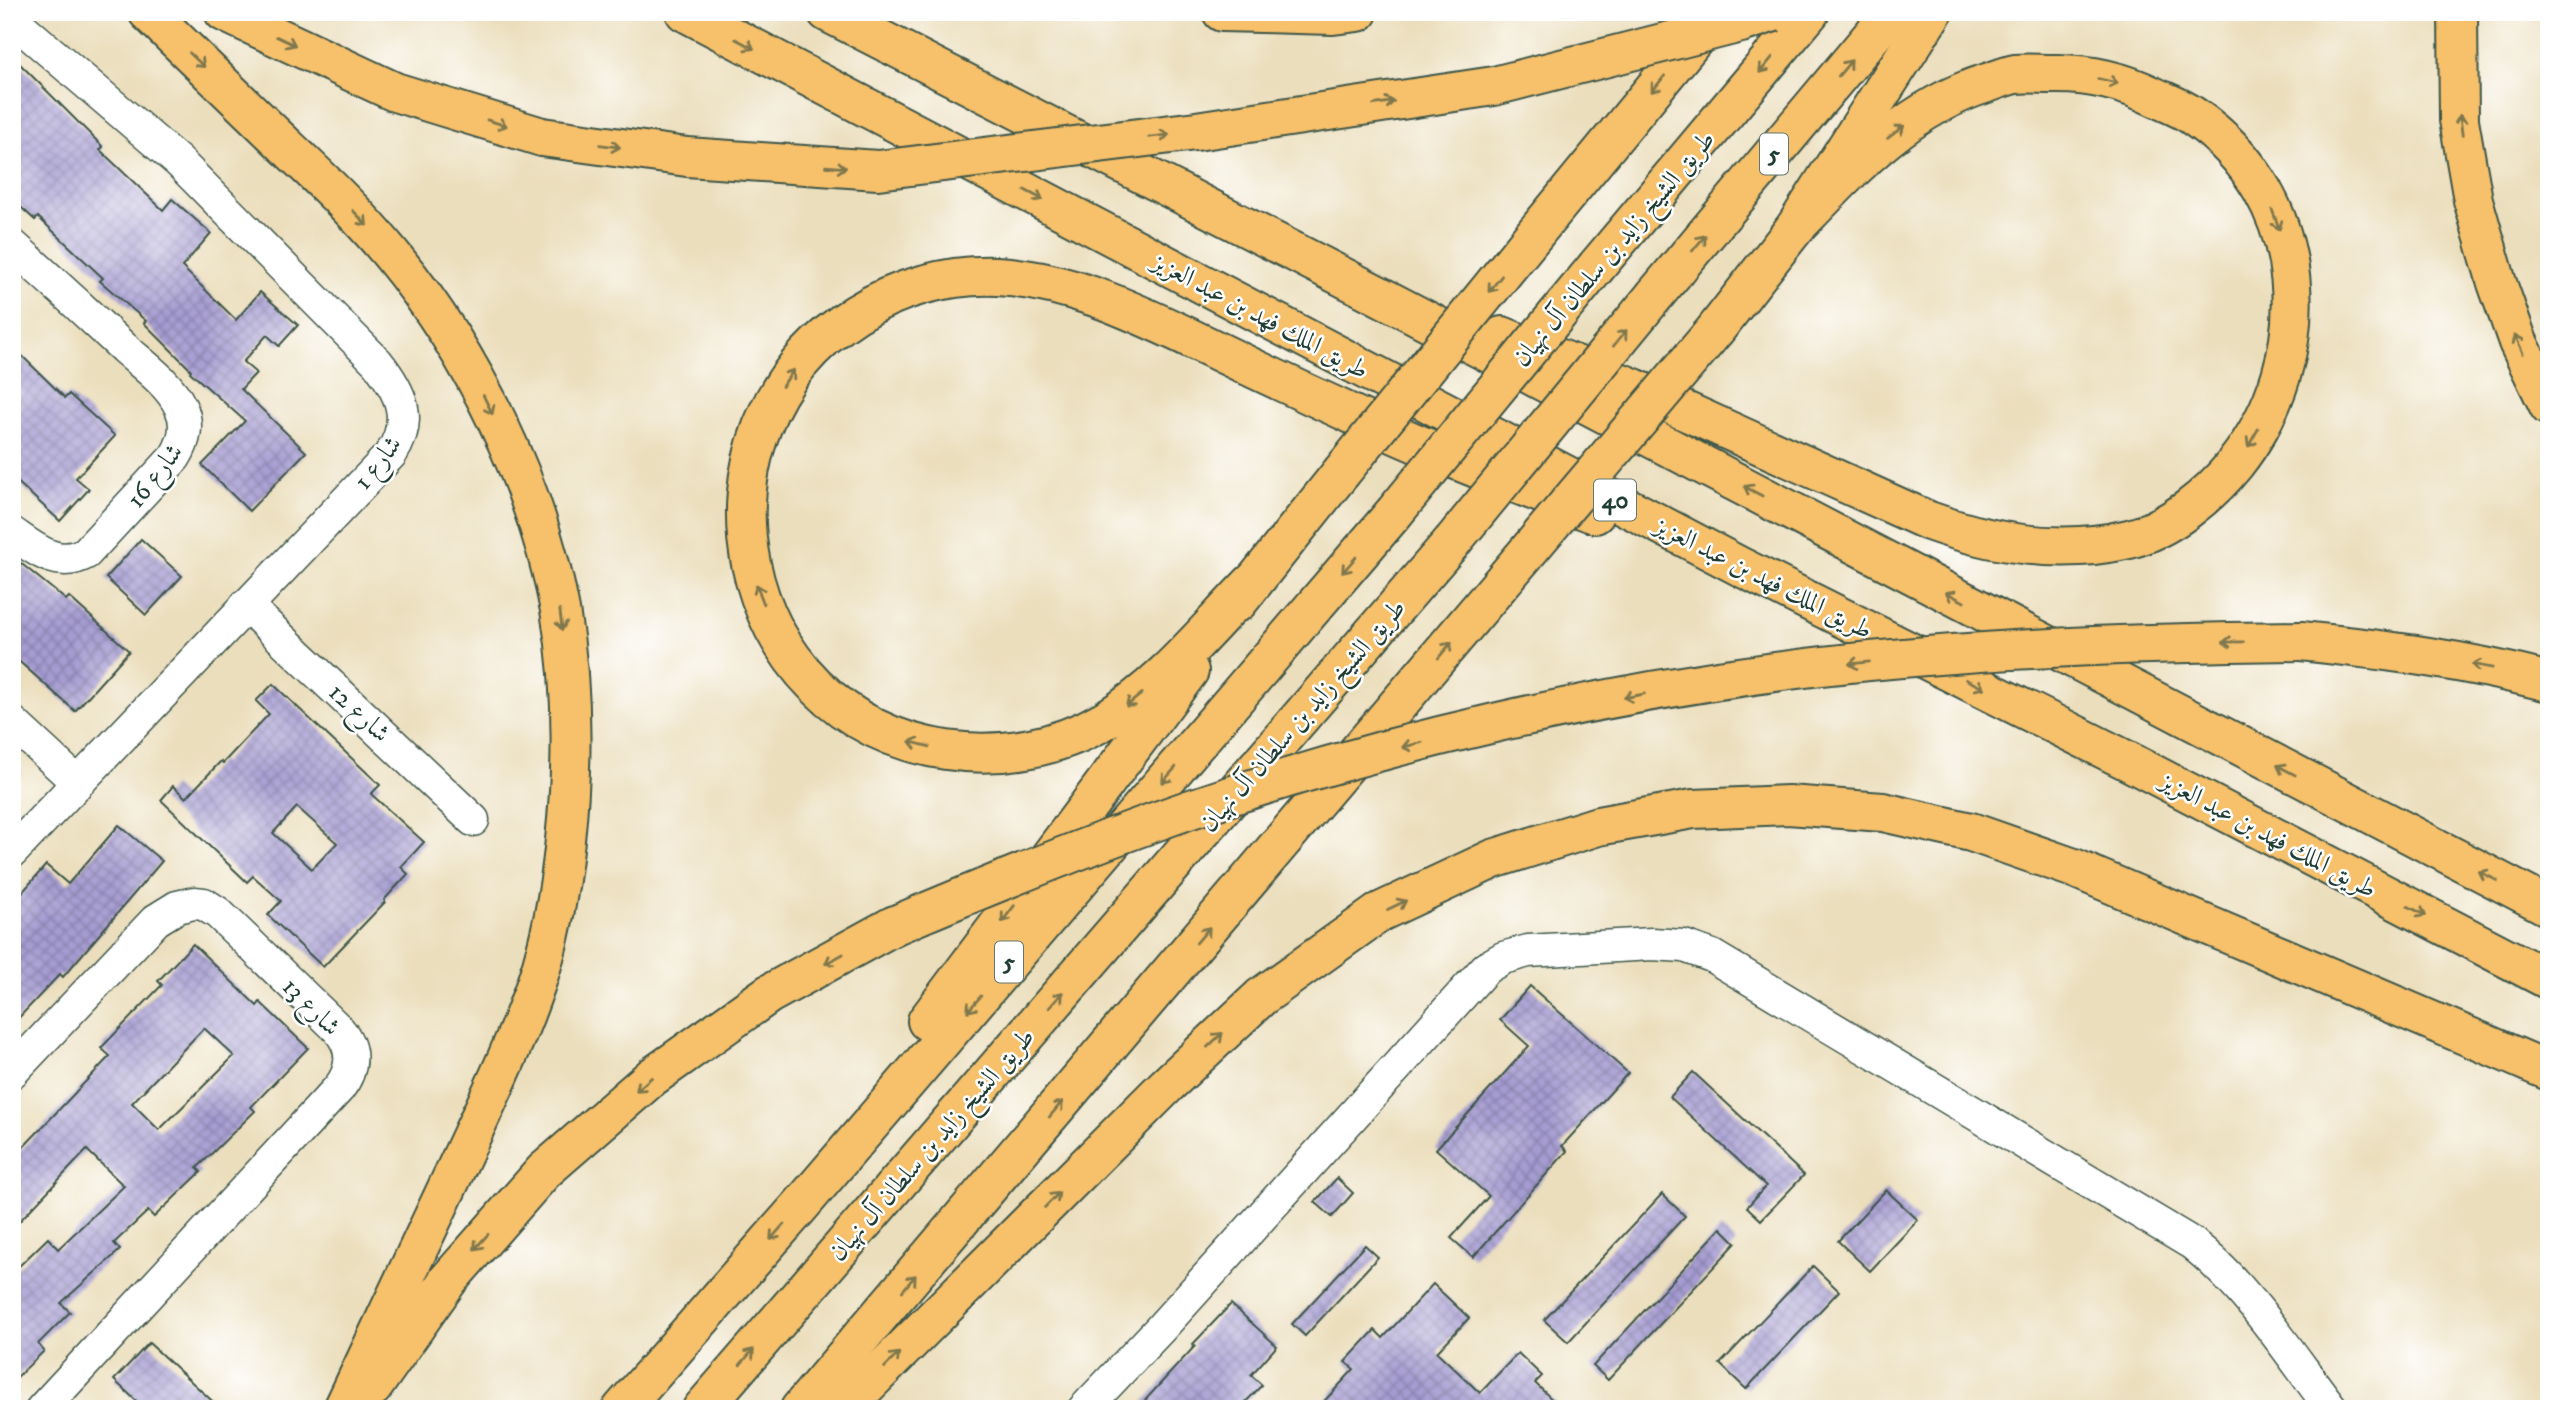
<svg xmlns="http://www.w3.org/2000/svg" width="2561" height="1421" font-family="'IM FELL DW Pica',Amiri,serif">
<style>
.building{fill:url(#building-cross-hatch);fill-rule:evenodd}
.lines{fill:none;stroke-linecap:round;stroke-linejoin:round}
.minor-casing{stroke:#3e5548;stroke-width:35}
.highway-casing{stroke:#3e5548;stroke-width:42}
.minor{stroke:#fff;stroke-width:32}
.highway{stroke:#f7c06b;stroke-width:38}
.highway-bridge-casing{stroke:#3e5548;stroke-width:42;stroke-linecap:butt}
.highway-bridge{stroke:#f7c06b;stroke-width:38}
.oneway{stroke:#80784d}
.labels{text-anchor:middle;stroke-width:5;stroke-linejoin:round;paint-order:stroke}
.shield{fill:#fff;stroke:#627771;stroke-width:2}
.shield-label{font-size:24px;font-weight:bold;fill:#1f3d34}
.street-label{font-size:26px;fill:#1f3d34;stroke:#fff}
</style>
<defs>
<pattern id="building-cross-hatch" width="8" height="8" patternUnits="userSpaceOnUse" patternTransform="scale(1.75)"><rect width="8" height="8" fill="#a69cd2"/><path d="M0 0l8 8M0 8l8-8" fill="none" stroke="#8780ab"/></pattern>
</defs>
<rect width="100%" height="100%" fill="#fff"/>
<filter id="ink" filterUnits="userSpaceOnUse"><feTurbulence type="fractalNoise" baseFrequency=".0143" numOctaves="2"/><feDisplacementMap in="SourceGraphic" scale="14" xChannelSelector="R" yChannelSelector="G"/><feConvolveMatrix kernelMatrix="1 2 1 2 8 2 1 2 1" color-interpolation-filters="sRGB"/></filter>
<filter id="wash" filterUnits="userSpaceOnUse"><feTurbulence type="fractalNoise" baseFrequency=".00686" numOctaves="4" result="noise"/><feDisplacementMap in="SourceGraphic" scale="28" xChannelSelector="R" yChannelSelector="G"/><feGaussianBlur stdDeviation="1.57" result="paint"/><feColorMatrix in="noise" values="0 0 0 0 0 0 0 0 0 0 0 0 0 0 0 0 0 1.4 0 .05"/><feComposite in="paint" operator="in"/></filter>
<g filter="url(#wash)">
<rect width="100%" height="100%" fill="#ebdebc"/>
<g id="blocks">
<g class="building">
<path d="M 12,56 L 103,147 L 100,150 L 163,210 L 172,199 L 211,233 L 182,267 L 236,320 L 260,292 L 298,325 L 279,346 L 267,335 L 243,362 L 256,373 L 241,389 L 306,452 L 249,511 L 202,465 L 245,421 L 190,372 L 191,370 L 144,323 L 146,321 L 100,281 L 103,278 L 38,217 L 35,220 L 12,199 L 12,144 L 23,134 L 12,124 Z"/>
<path d="M 12,346 L 65,398 L 69,394 L 115,436 L 76,478 L 89,489 L 60,521 L 12,477 Z"/>
<path d="M 141,539 L 182,576 L 146,615 L 106,578 Z"/>
<path d="M 12,556 L 66,600 L 69,597 L 129,651 L 75,711 L 12,655 Z"/>
<path d="M 273,684 L 380,785 L 371,794 L 424,842 L 401,867 L 408,874 L 384,900 L 385,902 L 323,967 L 268,915 L 281,901 L 253,876 L 247,882 L 161,800 L 173,786 L 186,798 L 221,761 L 223,763 L 269,714 L 256,701 ZM 297,807 L 337,843 L 312,869 L 273,833 Z"/>
<path d="M 119,825 L 162,861 L 63,977 L 60,974 L 12,1025 L 12,904 L 46,865 L 68,884 Z"/>
<path d="M 193,944 L 257,1006 L 260,1002 L 308,1048 L 251,1107 L 255,1111 L 197,1168 L 201,1172 L 154,1217 L 148,1211 L 114,1243 L 120,1250 L 61,1303 L 70,1312 L 38,1344 L 44,1351 L 12,1382 L 12,1273 L 48,1238 L 58,1249 L 124,1186 L 87,1150 L 12,1229 L 12,1159 L 110,1056 L 101,1048 L 162,985 L 158,981 ZM 204,1028 L 234,1056 L 159,1130 L 132,1103 Z"/>
<path d="M 1530,986 L 1628,1073 L 1562,1146 L 1567,1151 L 1473,1257 L 1451,1238 L 1489,1196 L 1436,1149 L 1529,1046 L 1500,1020 Z"/>
<path d="M 1693,1072 L 1804,1175 L 1761,1220 L 1747,1207 L 1766,1186 L 1670,1097 Z"/>
<path d="M 1337,1178 L 1353,1193 L 1332,1217 L 1315,1202 Z"/>
<path d="M 1886,1190 L 1918,1220 L 1870,1271 L 1838,1241 Z"/>
<path d="M 1662,1194 L 1685,1216 L 1568,1342 L 1544,1320 Z"/>
<path d="M 1721,1228 L 1736,1243 L 1608,1380 L 1593,1366 Z"/>
<path d="M 1365,1245 L 1378,1257 L 1305,1336 L 1292,1324 Z"/>
<path d="M 1813,1266 L 1839,1291 L 1746,1389 L 1720,1364 Z"/>
<path d="M 1433,1284 L 1469,1318 L 1437,1352 L 1480,1393 L 1518,1353 L 1542,1376 L 1535,1383 L 1562,1409 L 1317,1409 L 1354,1369 L 1345,1362 L 1375,1330 L 1383,1338 Z"/>
<path d="M 1231,1304 L 1277,1346 L 1251,1375 L 1262,1385 L 1239,1409 L 1137,1409 L 1195,1346 L 1193,1344 Z"/>
<path d="M 149,1343 L 221,1409 L 145,1409 L 114,1380 Z"/>
</g>
</g>
</g>
<g filter="url(#ink)">
<use href="#blocks" fill-opacity="0" stroke="#3e5548" stroke-width="2"/>
<g class="lines">
<defs>
<g id="minor">
<path d="M 12,19 L 179,162 L 377,362 C 401,392 414,419 391,454 L 12,852"/>
<path d="M 12,245 C 50,279 87,313 124,348 C 143,365 169,383 180,406 C 189,423 185,441 175,457 L 86,553 C 58,569 35,549 12,533"/>
<path d="M 246,605 L 473,820"/>
<path d="M 12,722 L 77,782"/>
<path d="M 12,1072 L 156,920 L 177,907 L 194,903 L 204,904 L 218,913 L 338,1029 C 355,1048 354,1069 339,1088 L 42,1409"/>
<path d="M 1084,1409 L 1160,1329 L 1486,968 L 1503,958 L 1528,951 L 1652,944 L 1684,946 L 1712,956 L 2193,1244 C 2249,1289 2289,1353 2332,1409"/>
</g>
<g id="highway">
<path d="M 148,12 C 194,57 239,101 285,145 C 322,180 358,214 391,254 C 473,354 536,482 560,610 C 573,685 573,765 565,840 C 560,887 552,936 537,981 C 515,1046 484,1108 455,1171 C 418,1250 380,1329 343,1409"/>
<path d="M 224,12 L 395,92 L 542,137"/>
<path d="M 685,12 L 1739,566 L 2130,762 L 2549,980"/>
<path d="M 827,12 L 1374,293 L 2549,907"/>
<path d="M 1222,12 L 1333,15 L 1358,12"/>
<path d="M 2458,12 L 2459,120 L 2473,200 L 2497,283 L 2518,342 L 2549,406"/>
<path d="M 1537,231 L 1711,19"/>
<path d="M 1597,266 L 1810,12"/>
<path d="M 1655,295 L 1892,12"/>
<path d="M 1716,329 L 1794,229 L 1933,12"/>
<path d="M 1502,336 L 1634,388 L 1929,521 C 1993,544 2061,555 2129,539 C 2169,529 2209,496 2235,464 C 2320,357 2312,196 2193,116 C 2182,108 2168,103 2155,97 C 2123,81 2087,73 2051,74 C 2040,74 2027,73 2015,74 C 2006,76 1996,80 1987,83 C 1906,108 1851,170 1794,229"/>
<path d="M 1252,583 C 1206,630 1162,686 1105,720 C 1057,748 1001,758 946,750 C 730,718 672,431 856,314 C 897,288 948,274 997,276 C 1071,280 1137,313 1203,344 C 1250,367 1297,389 1345,411 C 1426,450 1511,482 1595,514"/>
<path d="M 1238,602 L 1340,474"/>
<path d="M 2301,641 C 2386,650 2466,660 2549,682"/>
<path d="M 927,1021 L 1189,671"/>
<path d="M 373,1387 L 449,1279 L 544,1171 L 652,1077 L 769,994 L 893,926"/>
<path d="M 622,1409 L 802,1204 L 1394,513"/>
<path d="M 702,1409 L 1452,542"/>
<path d="M 800,1409 L 1507,576"/>
<path d="M 843,1409 L 1167,1085 L 1261,997 L 1380,912 L 1493,859 L 1598,826 L 1693,809 L 1788,805 L 1883,812 L 1971,832 L 2074,868 L 2549,1071"/>
</g>
</defs>
<use href="#minor" class="minor-casing"/>
<use href="#highway" class="highway-casing"/>
<use href="#minor" class="minor"/>
<use href="#highway" class="highway"/>
<defs>
<g id="highway-bridge">
<path d="M 542,137 L 687,157 L 878,170 L 1196,131 L 1494,86 L 1741,23 L 1774,12"/>
<path d="M 1340,474 L 1537,231"/>
<path d="M 1394,513 L 1597,266"/>
<path d="M 1452,542 L 1655,295"/>
<path d="M 1507,576 L 1716,329"/>
<path d="M 893,926 C 992,884 1090,844 1191,809 C 1393,740 1610,691 1822,666 C 1981,648 2141,643 2301,641"/>
</g>
</defs>
<use href="#highway-bridge" class="highway-bridge-casing"/>
<use href="#highway-bridge" class="highway-bridge"/>
</g>
<defs><path id="oneway-shaft" d="M-6 0H5M1.5-3L5.5 0L1.5 3" fill="none" stroke-width="1.6" stroke-linecap="round" stroke-linejoin="round" transform="scale(1.75)"/></defs>
<g class="oneway">
<use href="#oneway-shaft" transform="translate(286 41) rotate(25)"/>
<use href="#oneway-shaft" transform="translate(745 44) rotate(28)"/>
<use href="#oneway-shaft" transform="translate(197 60) rotate(44)"/>
<use href="#oneway-shaft" transform="translate(1766 65) rotate(130)"/>
<use href="#oneway-shaft" transform="translate(1845 68) rotate(-50)"/>
<use href="#oneway-shaft" transform="translate(2108 81) rotate(13)"/>
<use href="#oneway-shaft" transform="translate(1658 84) rotate(129)"/>
<use href="#oneway-shaft" transform="translate(1384 103) rotate(-9)"/>
<use href="#oneway-shaft" transform="translate(497 123) rotate(17)"/>
<use href="#oneway-shaft" transform="translate(2461 125) rotate(-97)"/>
<use href="#oneway-shaft" transform="translate(1896 132) rotate(-37)"/>
<use href="#oneway-shaft" transform="translate(1159 136) rotate(-7)"/>
<use href="#oneway-shaft" transform="translate(610 146) rotate(8)"/>
<use href="#oneway-shaft" transform="translate(836 167) rotate(4)"/>
<use href="#oneway-shaft" transform="translate(1034 195) rotate(28)"/>
<use href="#oneway-shaft" transform="translate(360 218) rotate(47)"/>
<use href="#oneway-shaft" transform="translate(2276 220) rotate(69)"/>
<use href="#oneway-shaft" transform="translate(1699 243) rotate(-50)"/>
<use href="#oneway-shaft" transform="translate(1495 284) rotate(129)"/>
<use href="#oneway-shaft" transform="translate(1620 338) rotate(-51)"/>
<use href="#oneway-shaft" transform="translate(2519 344) rotate(-113)"/>
<use href="#oneway-shaft" transform="translate(788 378) rotate(-55)"/>
<use href="#oneway-shaft" transform="translate(488 405) rotate(64)"/>
<use href="#oneway-shaft" transform="translate(2253 438) rotate(120)"/>
<use href="#oneway-shaft" transform="translate(1753 491) rotate(-152)"/>
<use href="#oneway-shaft" transform="translate(1349 565) rotate(131)"/>
<use href="#oneway-shaft" transform="translate(760 594) rotate(-111)"/>
<use href="#oneway-shaft" transform="translate(1955 597) rotate(-152)"/>
<use href="#oneway-shaft" transform="translate(561 620) rotate(83)"/>
<use href="#oneway-shaft" transform="translate(2233 642) rotate(179)"/>
<use href="#oneway-shaft" transform="translate(1445 650) rotate(-50)"/>
<use href="#oneway-shaft" transform="translate(1859 663) rotate(174)"/>
<use href="#oneway-shaft" transform="translate(2482 666) rotate(-169)"/>
<use href="#oneway-shaft" transform="translate(1975 684) rotate(27)"/>
<use href="#oneway-shaft" transform="translate(1634 696) rotate(169)"/>
<use href="#oneway-shaft" transform="translate(1134 700) rotate(141)"/>
<use href="#oneway-shaft" transform="translate(919 744) rotate(-165)"/>
<use href="#oneway-shaft" transform="translate(1412 745) rotate(166)"/>
<use href="#oneway-shaft" transform="translate(2286 770) rotate(-152)"/>
<use href="#oneway-shaft" transform="translate(1169 775) rotate(131)"/>
<use href="#oneway-shaft" transform="translate(2488 876) rotate(-153)"/>
<use href="#oneway-shaft" transform="translate(1397 905) rotate(-26)"/>
<use href="#oneway-shaft" transform="translate(2417 911) rotate(28)"/>
<use href="#oneway-shaft" transform="translate(1008 914) rotate(127)"/>
<use href="#oneway-shaft" transform="translate(1203 935) rotate(-50)"/>
<use href="#oneway-shaft" transform="translate(834 959) rotate(151)"/>
<use href="#oneway-shaft" transform="translate(1056 1000) rotate(-49)"/>
<use href="#oneway-shaft" transform="translate(974 1004) rotate(131)"/>
<use href="#oneway-shaft" transform="translate(1215 1040) rotate(-43)"/>
<use href="#oneway-shaft" transform="translate(644 1084) rotate(139)"/>
<use href="#oneway-shaft" transform="translate(1056 1109) rotate(-50)"/>
<use href="#oneway-shaft" transform="translate(1052 1200) rotate(-45)"/>
<use href="#oneway-shaft" transform="translate(777 1232) rotate(131)"/>
<use href="#oneway-shaft" transform="translate(481 1242) rotate(132)"/>
<use href="#oneway-shaft" transform="translate(909 1283) rotate(-50)"/>
<use href="#oneway-shaft" transform="translate(747 1357) rotate(-49)"/>
<use href="#oneway-shaft" transform="translate(892 1360) rotate(-45)"/>
</g>
</g>
<g class="labels">
<g class="shield">
<rect x="1760" y="133.5" width="28" height="41" rx="5"/>
<rect x="1594" y="479.5" width="42" height="41" rx="5"/>
<rect x="995" y="941.5" width="28" height="41" rx="5"/>
</g>
<g class="shield-label">
<text x="1774" y="162">5</text>
<text x="1615" y="508">40</text>
<text x="1009" y="970">5</text>
</g>
<g class="street-label">
<text transform="translate(1613 248) rotate(-50)" y="9">طريق الشيخ زايد بن سلطان آل نهيان</text>
<text transform="translate(1261 315) rotate(28)" y="9">طريق الملك فهد بن عبد العزيز</text>
<text transform="translate(377 462) rotate(-52)" y="9">شارع 1</text>
<text transform="translate(154 475) rotate(-52)" y="9">شارع 16</text>
<text transform="translate(1764 577) rotate(27)" y="9">طريق الملك فهد بن عبد العزيز</text>
<text transform="translate(360 712) rotate(43)" y="9">شارع 12</text>
<text transform="translate(1302 715) rotate(-49)" y="9">طريق الشيخ زايد بن سلطان آل نهيان</text>
<text transform="translate(2269 834) rotate(28)" y="9">طريق الملك فهد بن عبد العزيز</text>
<text transform="translate(312 1006) rotate(45)" y="9">شارع 13</text>
<text transform="translate(931 1144) rotate(-49)" y="9">طريق الشيخ زايد بن سلطان آل نهيان</text>
</g>
</g>
<rect width="2561" height="1421" fill="none" stroke="#fff" stroke-width="42"/>
</svg>
